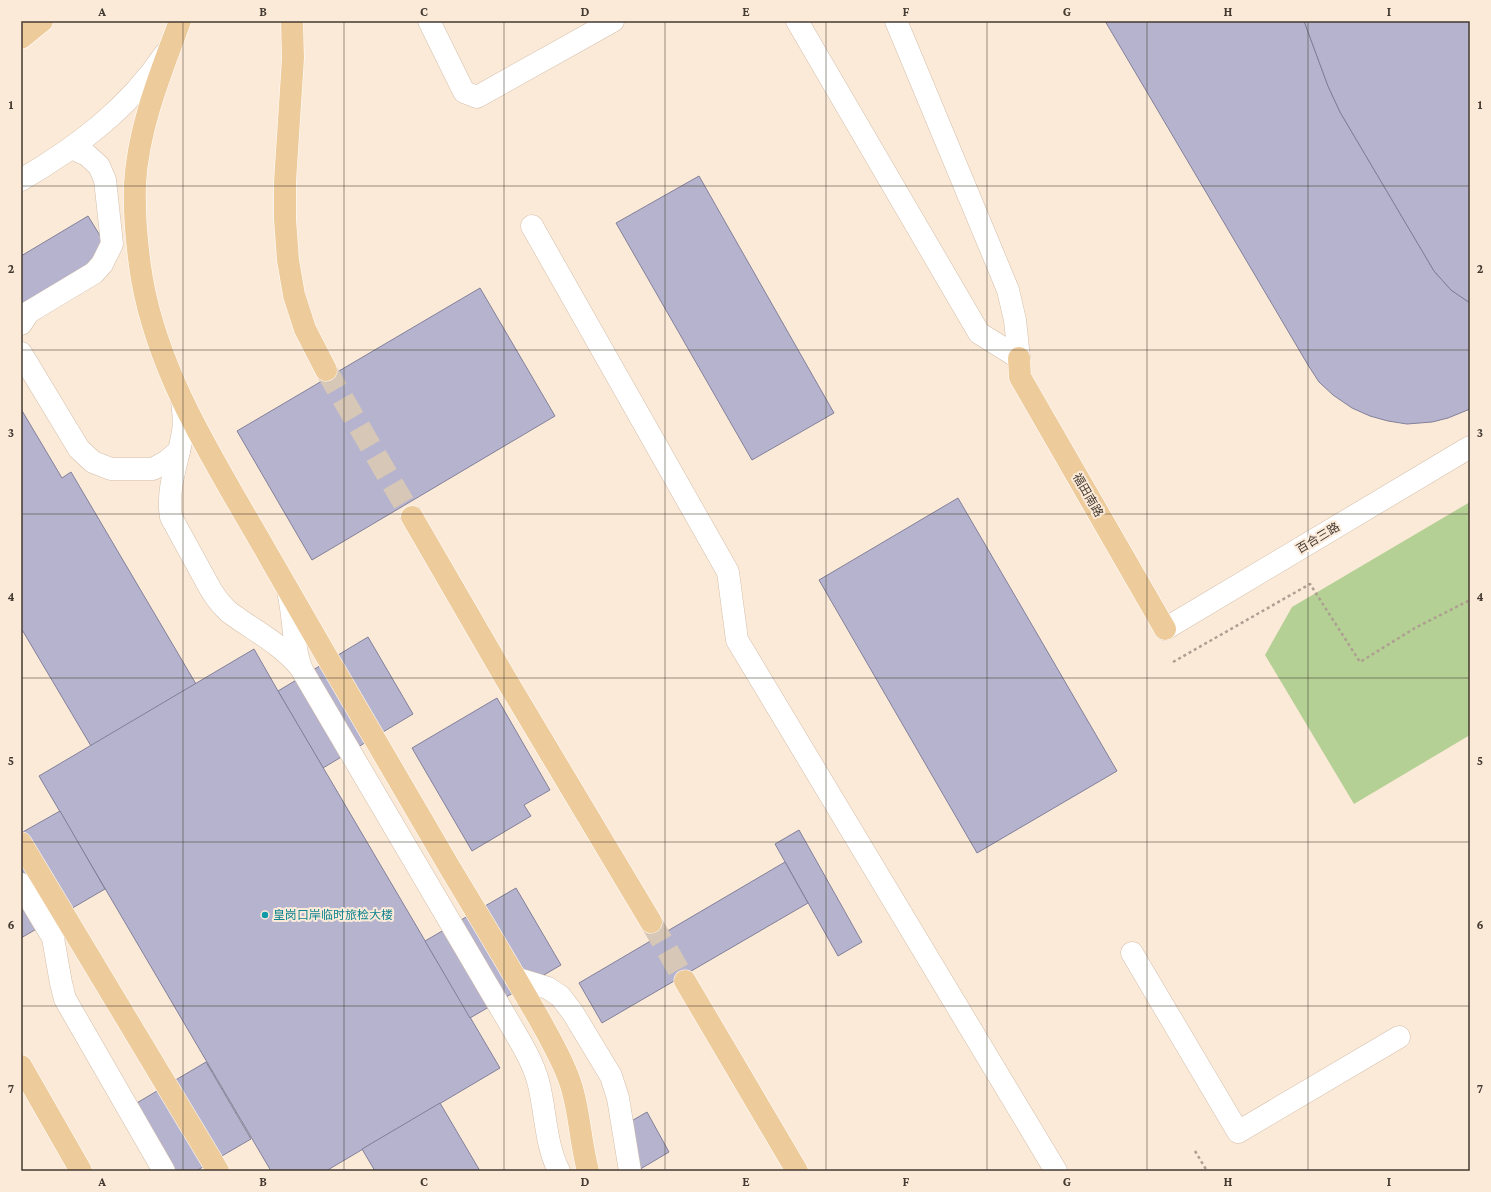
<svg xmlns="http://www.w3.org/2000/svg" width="1491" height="1192" font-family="'Crimson Pro','Noto Sans SC',serif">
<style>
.green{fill:#b5d094}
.building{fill:#b5b3ce;stroke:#828099}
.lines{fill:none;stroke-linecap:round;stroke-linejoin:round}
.major-tunnel{stroke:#d7c7b7;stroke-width:22;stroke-dasharray:22 11;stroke-linecap:butt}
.minor-casing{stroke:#d3bea8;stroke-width:23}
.major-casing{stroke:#fff;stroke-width:23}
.path{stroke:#ad9f91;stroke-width:2.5;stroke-dasharray:3 3;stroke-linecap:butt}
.minor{stroke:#fff;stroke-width:22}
.major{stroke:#eecb9a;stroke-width:22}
.grid{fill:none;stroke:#433a31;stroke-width:1;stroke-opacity:0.55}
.culture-dot{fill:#0f9aa8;stroke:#fcead9;stroke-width:1.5}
.labels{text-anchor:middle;stroke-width:4;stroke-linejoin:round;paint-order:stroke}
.street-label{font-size:12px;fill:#433a31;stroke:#fcead9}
.culture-label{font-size:12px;fill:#0d838f;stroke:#fcead9;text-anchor:start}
.neatline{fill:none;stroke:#433a31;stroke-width:1.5}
.grid-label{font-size:13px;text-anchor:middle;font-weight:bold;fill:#433a31}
</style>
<rect width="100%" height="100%" fill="#fcead9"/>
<path class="green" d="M 1470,502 L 1470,735 L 1354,804 L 1265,655 L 1292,607 Z"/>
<g class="building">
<path d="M 1105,21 L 1304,21 L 1328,86 L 1340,112 L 1434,271 L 1451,290 L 1470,303 L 1470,409 L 1448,418 L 1432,422 L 1407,424 L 1388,421 L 1370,416 L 1352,408 L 1333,395 L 1319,382 L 1308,365 Z"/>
<path d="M 1304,21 L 1470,21 L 1470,303 L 1451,290 L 1434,271 L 1340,112 L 1328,86 Z"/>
<path d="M 699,176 L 834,413 L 752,460 L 616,223 Z"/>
<path d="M 88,216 L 110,252 L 21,305 L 21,256 Z"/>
<path d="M 480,288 L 555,416 L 312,560 L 237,431 Z"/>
<path d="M 21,409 L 62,478 L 71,472 L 196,684 L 91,746 L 21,628 Z"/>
<path d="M 958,498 L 1117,771 L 977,853 L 819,580 Z"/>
<path d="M 368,637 L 413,714 L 323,768 L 278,691 Z"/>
<path d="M 254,649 L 278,691 L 500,1068 L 326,1171 L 271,1171 L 39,776 Z"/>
<path d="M 497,698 L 550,790 L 524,805 L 531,816 L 472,851 L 412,748 Z"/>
<path d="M 60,811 L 105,889 L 21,938 L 21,833 Z"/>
<path d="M 799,830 L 862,942 L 838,956 L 775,844 Z"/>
<path d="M 785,862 L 808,903 L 602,1023 L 579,983 Z"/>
<path d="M 516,888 L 561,965 L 470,1018 L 425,941 Z"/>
<path d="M 206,1062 L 251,1139 L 196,1171 L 174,1171 L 135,1104 Z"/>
<path d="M 440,1103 L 480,1171 L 375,1171 L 362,1149 Z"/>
<path d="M 647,1112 L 669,1152 L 637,1171 L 614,1131 Z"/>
</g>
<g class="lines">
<g class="major-tunnel">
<path d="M 326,370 L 412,517"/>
<path d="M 651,922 L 685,981"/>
</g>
<defs>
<g id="minor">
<path d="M 429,21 L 464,92 L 477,97 L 613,21"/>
<path d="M 797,21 L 979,333 L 1019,358"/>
<path d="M 896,21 L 1008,290 L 1015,320 L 1019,358"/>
<path d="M 21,180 C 77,147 128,109 165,54"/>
<path d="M 532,226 L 728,572 L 737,640 L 1056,1171"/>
<path d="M 21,324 L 29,312 L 94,273 L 102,264 L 112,244 L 105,180 L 99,166 L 87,155 L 72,148"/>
<path d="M 21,353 L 79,449 L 93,462 L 111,469 L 153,469 L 167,461 L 179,451"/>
<path d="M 182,400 C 183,410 185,420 183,431 C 179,459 166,488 171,517 L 211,590 C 216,598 222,606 229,612 C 254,631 279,642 300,667"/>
<path d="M 288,590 C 290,601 292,613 293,624 C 295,640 295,654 302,670 L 513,1029 C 523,1046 533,1063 538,1081 C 546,1111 545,1144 559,1171"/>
<path d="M 1165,629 L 1470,447"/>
<path d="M 21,884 L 53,938 L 61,983 L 65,999 L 164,1171"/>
<path d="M 1132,953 L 1238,1132 L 1399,1037"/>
<path d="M 515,978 L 548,988 L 560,996 L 573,1013 L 611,1076 L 618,1098 L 630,1171"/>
</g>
<g id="major">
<path d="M 180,21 C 161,72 138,128 135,184 C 134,215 137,248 142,279 C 160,382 221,471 271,560 C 330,663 390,765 450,868 C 483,923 516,977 547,1033 C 557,1052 568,1072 573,1092 C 580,1118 581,1145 588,1171"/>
<path d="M 292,21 L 293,58 L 285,182 L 285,219 L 288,260 L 294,295 L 305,329 L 326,370"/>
<path d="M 21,38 L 42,21"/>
<path d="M 1019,358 L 1020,377 L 1165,629"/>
<path d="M 412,517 L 507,681 L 651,922"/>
<path d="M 21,843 L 218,1171"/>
<path d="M 685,981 L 797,1171"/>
<path d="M 21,1066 L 81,1171"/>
</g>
</defs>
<use href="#minor" class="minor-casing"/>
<use href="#major" class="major-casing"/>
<g class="path">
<path d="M 1173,662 L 1310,584 L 1360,662 L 1415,628 L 1470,600"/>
<path d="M 1195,1151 L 1207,1171"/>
</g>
<use href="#minor" class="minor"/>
<use href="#major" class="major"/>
</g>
<path class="grid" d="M 183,21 L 183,1171M 344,21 L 344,1171M 504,21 L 504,1171M 665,21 L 665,1171M 826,21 L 826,1171M 987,21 L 987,1171M 1147,21 L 1147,1171M 1308,21 L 1308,1171M 21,186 L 1470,186M 21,350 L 1470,350M 21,514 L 1470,514M 21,678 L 1470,678M 21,842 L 1470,842M 21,1006 L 1470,1006"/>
<circle class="culture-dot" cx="265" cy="915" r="4"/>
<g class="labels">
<g class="street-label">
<text transform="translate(1088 495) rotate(60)" y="4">福田南路</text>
<text transform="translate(1318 538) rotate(-31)" y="4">百合三路</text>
</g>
<g class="culture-label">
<text x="273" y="919">皇岗口岸临时旅检大楼</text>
</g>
</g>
<rect width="1491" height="1192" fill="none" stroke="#fcead9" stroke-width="44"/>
<rect x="22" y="22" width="1447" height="1148" class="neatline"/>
<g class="grid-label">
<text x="102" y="16">A</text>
<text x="263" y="16">B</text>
<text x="424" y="16">C</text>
<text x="585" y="16">D</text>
<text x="746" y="16">E</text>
<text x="906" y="16">F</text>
<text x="1067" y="16">G</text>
<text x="1228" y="16">H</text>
<text x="1389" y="16">I</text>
<text x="11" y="109">1</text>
<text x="1480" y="109">1</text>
<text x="11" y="273">2</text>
<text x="1480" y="273">2</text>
<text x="11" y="437">3</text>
<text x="1480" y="437">3</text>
<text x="11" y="601">4</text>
<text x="1480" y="601">4</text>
<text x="11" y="765">5</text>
<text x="1480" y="765">5</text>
<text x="11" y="929">6</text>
<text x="1480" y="929">6</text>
<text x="11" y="1093">7</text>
<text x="1480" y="1093">7</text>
<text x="102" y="1186">A</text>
<text x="263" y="1186">B</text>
<text x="424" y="1186">C</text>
<text x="585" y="1186">D</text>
<text x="746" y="1186">E</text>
<text x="906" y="1186">F</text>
<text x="1067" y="1186">G</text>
<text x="1228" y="1186">H</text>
<text x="1389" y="1186">I</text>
</g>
</svg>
